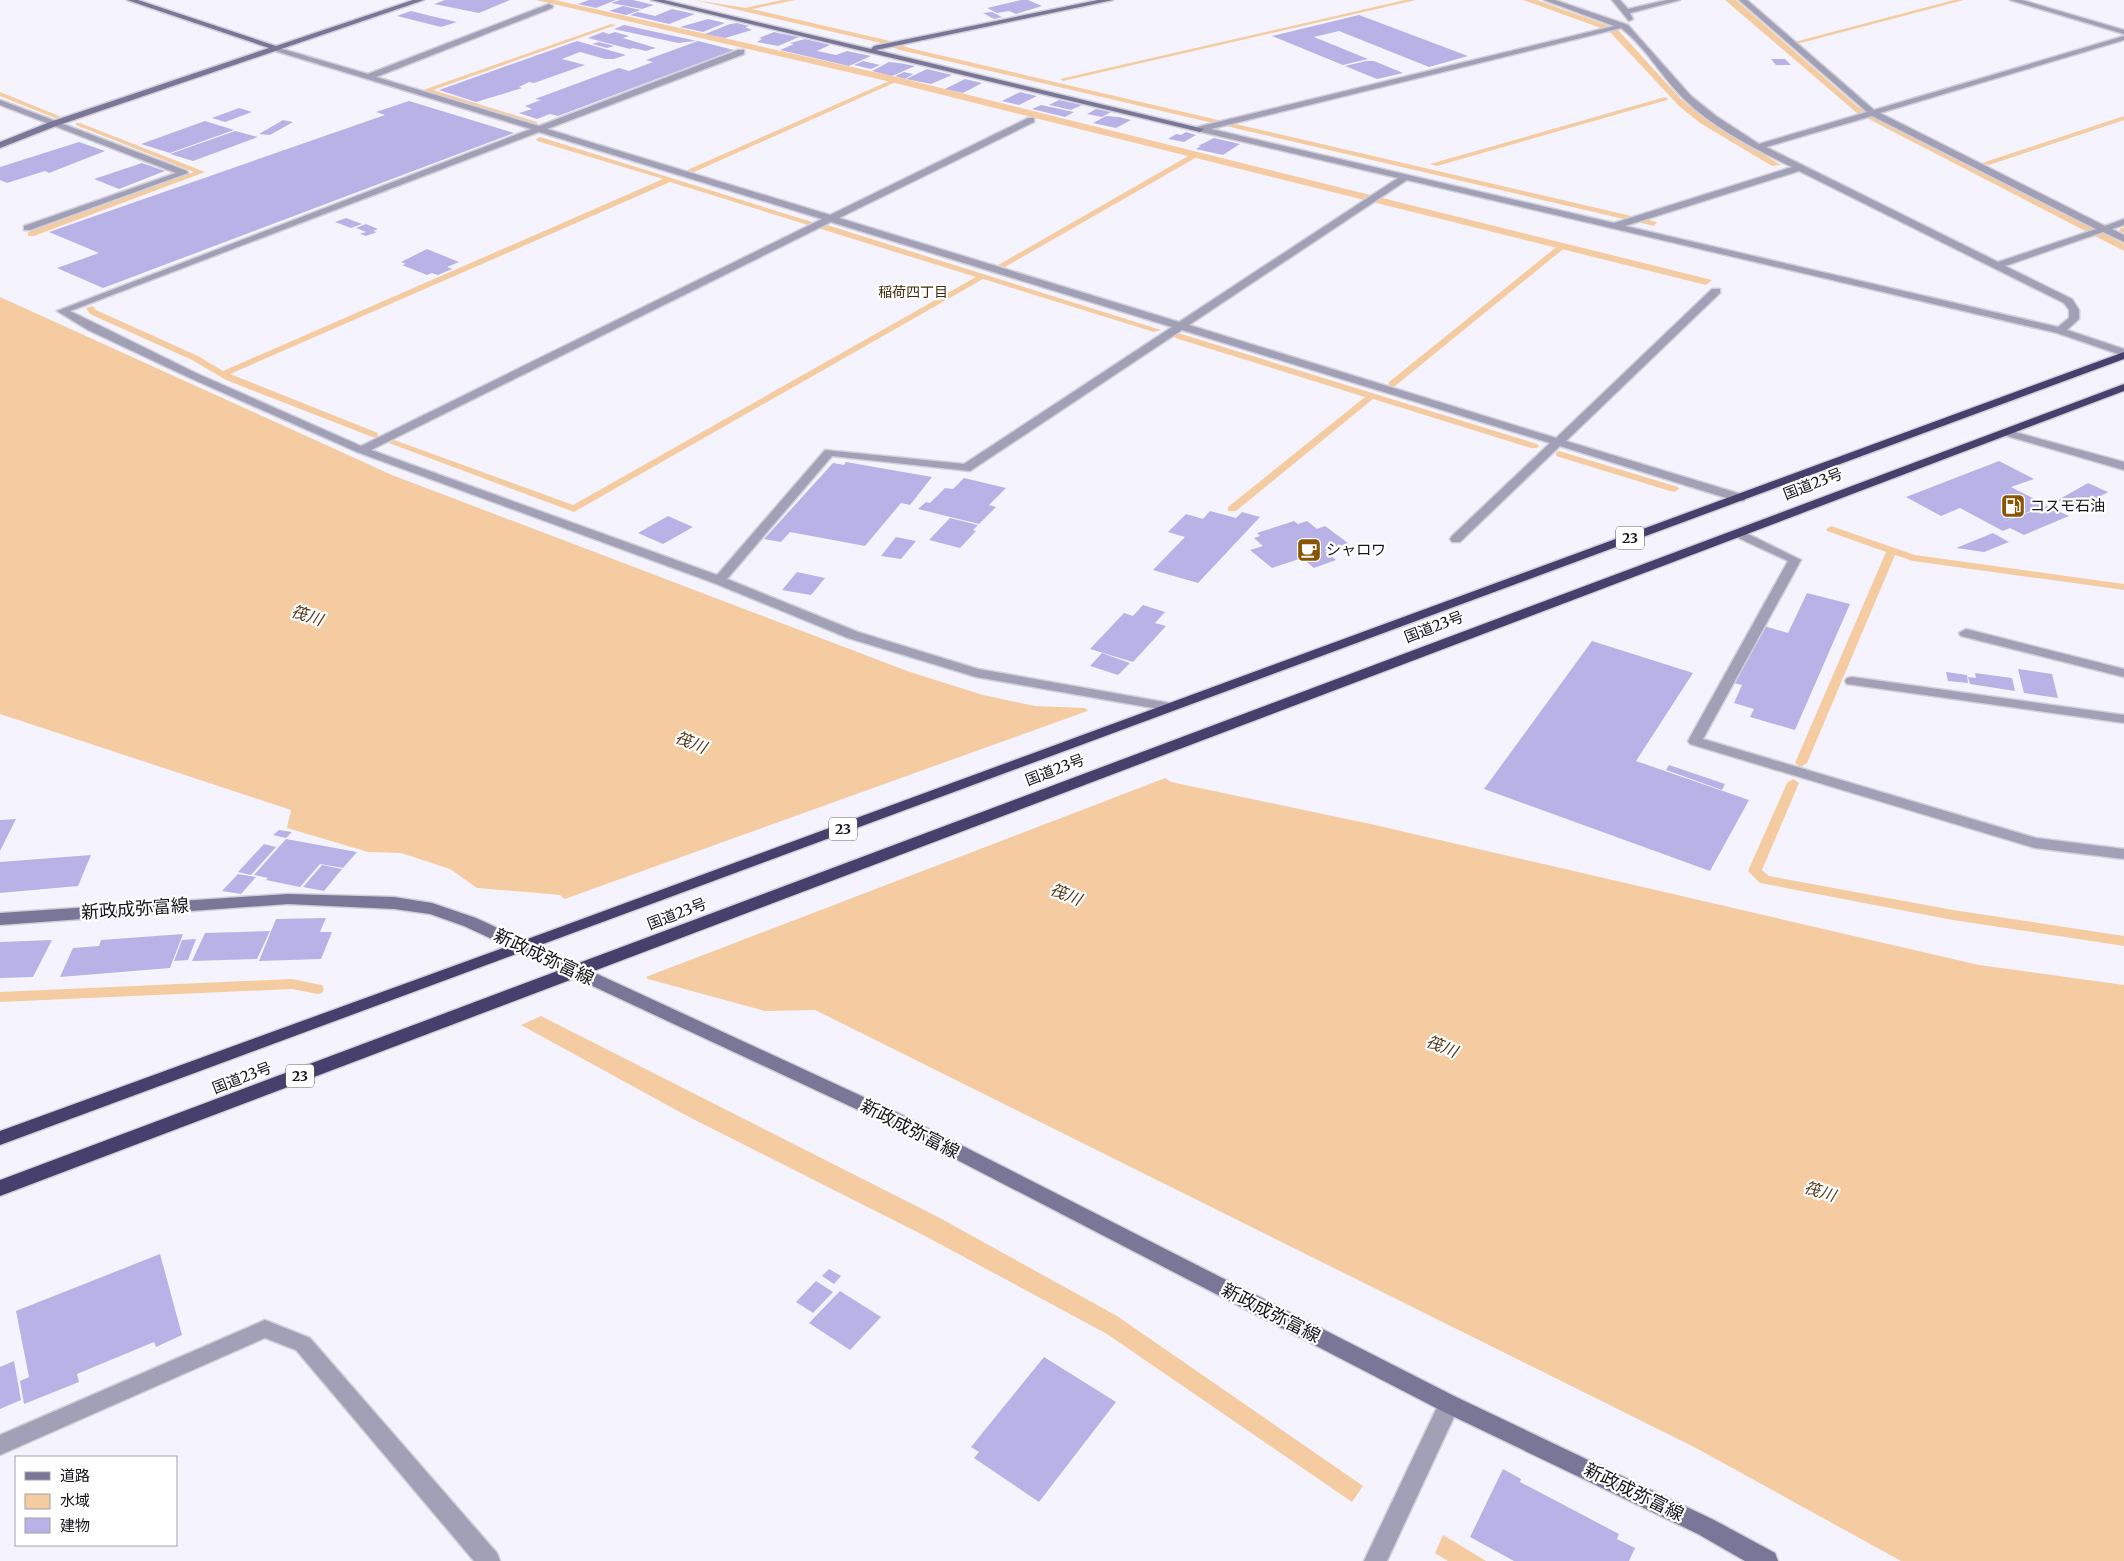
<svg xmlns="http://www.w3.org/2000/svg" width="2124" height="1561" font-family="Merriweather,'Noto Sans JP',serif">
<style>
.water{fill:#f5cca1}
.pier{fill:#f5f4fe}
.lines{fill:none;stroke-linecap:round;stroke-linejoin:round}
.stream{fill:#f5cca1;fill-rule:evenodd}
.building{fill:#b9b2e6}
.lane-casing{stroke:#d1d0da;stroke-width:3}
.street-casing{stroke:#d1d0da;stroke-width:3}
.secondary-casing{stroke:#d1d0da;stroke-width:3}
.highway-casing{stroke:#d1d0da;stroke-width:3}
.lane{fill:#a2a0b6;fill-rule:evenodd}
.street{fill:#a2a0b6;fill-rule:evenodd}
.secondary{fill:#7a7697;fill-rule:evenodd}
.highway{fill:#48406c;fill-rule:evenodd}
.labels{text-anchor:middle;stroke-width:4.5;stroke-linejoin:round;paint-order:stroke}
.far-neighbourhood-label{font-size:14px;fill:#432907;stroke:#fff}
.shield{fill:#fff;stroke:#5c5b5f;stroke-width:1}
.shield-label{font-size:14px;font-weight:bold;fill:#16151a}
.street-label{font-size:15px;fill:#16151a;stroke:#fff}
.poi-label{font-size:15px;fill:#16151a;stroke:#fff;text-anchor:start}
.water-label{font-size:16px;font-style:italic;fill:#523615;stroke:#fff}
.near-street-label{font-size:18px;fill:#16151a;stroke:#fff}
</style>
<rect width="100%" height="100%" fill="#f5f4fe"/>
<g class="water">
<path d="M 536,0 L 555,0 L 901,78 L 1712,280 L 1706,285 L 891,82 Z"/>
<path d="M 695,0 L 752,9 L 890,41 L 909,48 L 1657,222 L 1654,226 L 900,50 L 881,43 Z"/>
<path d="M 1523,0 L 1537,0 L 1617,29 L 1680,98 L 1704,118 L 1781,165 L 1772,166 L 1700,123 L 1679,106 L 1609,31 Z"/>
<path d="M 1725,0 L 1736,0 L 1858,107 L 2124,244 L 2124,251 L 1857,113 Z"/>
<path d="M 0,297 L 392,475 L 910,672 L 983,695 L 1035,706 L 1085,708 L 1138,760 L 1171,782 L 1375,825 L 1979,965 L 2124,985 L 2124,1561 L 1901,1561 L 1694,1447 L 815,1010 L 765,1011 L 648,979 L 560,895 L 477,888 L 450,869 L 401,853 L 368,852 L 287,828 L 291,810 L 0,714 Z"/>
<path d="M 541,1016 L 938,1217 L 1117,1316 L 1363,1486 L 1352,1502 L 1107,1334 L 925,1236 L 689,1117 L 521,1025 Z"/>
<path d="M 1443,1535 L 1486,1561 L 1448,1561 L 1435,1553 Z"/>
</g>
<path class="pier" d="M 1090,710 L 1139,758 L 1168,777 L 643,978 L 562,900 Z"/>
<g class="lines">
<g class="stream">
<path d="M 782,0 L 795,0 L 743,11 L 740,9 Z"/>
<path d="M 1405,0 L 1416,0 L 1063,81 L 1060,79 Z"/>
<path d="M 1954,0 L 1964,0 L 1797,44 L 1794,42 Z"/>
<path d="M 611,24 L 616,25 L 433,90 L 537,122 L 537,124 L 423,90 Z"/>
<path d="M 896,78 L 899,80 L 898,81 L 692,173 L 685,171 Z"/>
<path d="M 0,92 L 59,116 L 60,117 L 55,118 L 0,96 Z"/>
<path d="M 1665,97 L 1668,99 L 1667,100 L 1437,166 L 1430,164 Z"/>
<path d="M 2124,116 L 2124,120 L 1989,165 L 1982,163 Z"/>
<path d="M 76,123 L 80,123 L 205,172 L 34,236 L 28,236 L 28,232 L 194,172 L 76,125 Z"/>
<path d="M 540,137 L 815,223 L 808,225 L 670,182 L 230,374 L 378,433 L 378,437 L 375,438 L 226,380 L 192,360 L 90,314 L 86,308 L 93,306 L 96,310 L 198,356 L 223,371 L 663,179 L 537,141 L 536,139 Z"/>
<path d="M 1190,155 L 1197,157 L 1005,267 L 998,265 Z"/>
<path d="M 821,225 L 827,225 L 1161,330 L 1154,332 L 983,279 L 574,512 L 389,443 L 394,440 L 397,441 L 573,505 L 976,277 L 821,229 Z"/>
<path d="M 2121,228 L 2124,228 L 2124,233 L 2119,231 Z"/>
<path d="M 1560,244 L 1567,246 L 1395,386 L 1389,386 L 1389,382 Z"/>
<path d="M 1178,333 L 1537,444 L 1539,446 L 1537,448 L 1531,448 L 1373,399 L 1236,511 L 1228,511 L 1228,507 L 1365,397 L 1175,338 L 1174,336 Z"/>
<path d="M 1559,451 L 1678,487 L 1679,489 L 1674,492 L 1670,491 L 1556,456 L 1556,452 Z"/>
<path d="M 1831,526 L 1915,555 L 2124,584 L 2124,590 L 1913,561 L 1895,555 L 1807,763 L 1801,767 L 1795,763 L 1886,552 L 1827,531 L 1826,529 Z"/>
<path d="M 1793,779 L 1799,783 L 1762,870 L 1769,876 L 1953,910 L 2124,936 L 2124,946 L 1953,920 L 1760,883 L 1748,871 L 1787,783 Z"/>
<path d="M 292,979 L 322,985 L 324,989 L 322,993 L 317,994 L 292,989 L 0,1002 L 0,992 Z"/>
</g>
</g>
<g class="building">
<path d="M 445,0 L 510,0 L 479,13 L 434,4 Z"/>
<path d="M 589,0 L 616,0 L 596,8 L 578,4 Z"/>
<path d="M 620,0 L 633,0 L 654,5 L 642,9 L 611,3 Z"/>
<path d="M 1021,0 L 1028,0 L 1042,6 L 1016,14 L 1009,11 L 997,13 L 987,8 Z"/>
<path d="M 623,6 L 641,10 L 626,15 L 609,11 Z"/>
<path d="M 672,9 L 695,14 L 669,24 L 630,15 L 638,12 L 655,16 Z"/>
<path d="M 411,11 L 431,16 L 457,22 L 441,27 L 397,16 Z"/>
<path d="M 992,12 L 1002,17 L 994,19 L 983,13 Z"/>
<path d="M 1359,15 L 1468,56 L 1429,67 L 1339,31 L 1314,37 L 1368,59 L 1343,65 L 1272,36 Z"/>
<path d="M 708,19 L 725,23 L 703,32 L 680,27 Z"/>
<path d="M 737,23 L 749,26 L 745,27 L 752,30 L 725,38 L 705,34 L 730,24 Z"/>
<path d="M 624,25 L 688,39 L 696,41 L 678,43 L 614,29 Z"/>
<path d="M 603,32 L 609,34 L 615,32 L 629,36 L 623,38 L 656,48 L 646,51 L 633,48 L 630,49 L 588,38 Z"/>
<path d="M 774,32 L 778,33 L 799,37 L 778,46 L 757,42 L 762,39 L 759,38 Z"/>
<path d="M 805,39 L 830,45 L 817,51 L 836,55 L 847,51 L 871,56 L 849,66 L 780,50 L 794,44 L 790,43 Z"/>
<path d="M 577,41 L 626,55 L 614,59 L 605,59 L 580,52 L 562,59 L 585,65 L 534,83 L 529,82 L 519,87 L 522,88 L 476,102 L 439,90 Z"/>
<path d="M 698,41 L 734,50 L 558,116 L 550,114 L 537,119 L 519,113 L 532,109 L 525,106 L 541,100 L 535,99 L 619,68 L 629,71 L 653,62 L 646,60 Z"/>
<path d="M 599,42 L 614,46 L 607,48 L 592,44 Z"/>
<path d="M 1771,59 L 1785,59 L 1791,65 L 1776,65 Z"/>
<path d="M 863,61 L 880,65 L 871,69 L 854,65 Z"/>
<path d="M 1366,61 L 1374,61 L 1403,73 L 1377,79 L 1345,66 Z"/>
<path d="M 889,62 L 899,63 L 915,66 L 892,76 L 872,71 Z"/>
<path d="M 927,69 L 952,75 L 931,84 L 906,79 Z"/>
<path d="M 904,72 L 913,74 L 905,79 L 895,76 Z"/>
<path d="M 965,79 L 982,83 L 963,93 L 945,89 Z"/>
<path d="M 1020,92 L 1037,96 L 1019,105 L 1002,101 Z"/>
<path d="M 1059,100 L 1082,105 L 1071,110 L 1049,105 Z"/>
<path d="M 409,101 L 514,133 L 103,288 L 57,268 L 99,253 L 49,232 L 385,115 L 376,112 Z"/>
<path d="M 1041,105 L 1074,112 L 1065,117 L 1032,109 Z"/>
<path d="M 239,108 L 252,112 L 225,122 L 212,118 Z"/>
<path d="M 1096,109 L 1111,112 L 1102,117 L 1087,114 Z"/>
<path d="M 1106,116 L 1119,117 L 1131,120 L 1116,128 L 1093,123 Z"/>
<path d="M 283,120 L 293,122 L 270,135 L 259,134 Z"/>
<path d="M 205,121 L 234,130 L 170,153 L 141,144 Z"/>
<path d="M 235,131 L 258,137 L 193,161 L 170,154 Z"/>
<path d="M 1186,132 L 1196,135 L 1184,142 L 1168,139 L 1176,134 L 1181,135 Z"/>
<path d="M 1214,138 L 1240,144 L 1223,155 L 1196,149 L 1201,146 L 1198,146 Z"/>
<path d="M 79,142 L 105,151 L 49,173 L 45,171 L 7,183 L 0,180 L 0,167 Z"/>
<path d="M 142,163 L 165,171 L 119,189 L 94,179 Z"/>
<path d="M 346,218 L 362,224 L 351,228 L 335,222 Z"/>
<path d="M 366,224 L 378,229 L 373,231 L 377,232 L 366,236 L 360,234 L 366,232 L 356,228 Z"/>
<path d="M 427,249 L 459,262 L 447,267 L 452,269 L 438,275 L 432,273 L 427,275 L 402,265 L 406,264 L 401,262 Z"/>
<path d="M 1999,461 L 2034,479 L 2011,487 L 2046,505 L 2000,523 L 2047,506 L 2069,516 L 2024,535 L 2010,528 L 2003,531 L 1960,508 L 1941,516 L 1906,497 Z"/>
<path d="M 846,462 L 932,477 L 910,505 L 901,503 L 865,546 L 790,532 L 781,542 L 764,539 L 833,463 L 844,465 Z"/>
<path d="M 964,478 L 1006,488 L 989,505 L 996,507 L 979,524 L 918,509 L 926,502 L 930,503 L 945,488 L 953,489 Z"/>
<path d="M 2088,483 L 2108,492 L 2077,509 L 2058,500 Z"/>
<path d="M 1210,511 L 1236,518 L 1242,512 L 1260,517 L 1198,583 L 1153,570 L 1185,537 L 1168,532 L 1186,514 L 1203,519 Z"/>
<path d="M 668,516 L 693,527 L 663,544 L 638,533 Z"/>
<path d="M 950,518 L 978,525 L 973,530 L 976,531 L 960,548 L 929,540 Z"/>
<path d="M 1294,521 L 1298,524 L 1307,521 L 1317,529 L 1325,526 L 1348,543 L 1325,551 L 1336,560 L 1314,568 L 1302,558 L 1272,568 L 1250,550 L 1263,546 L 1254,538 L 1260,536 L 1257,533 Z"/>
<path d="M 1993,533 L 2009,542 L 1984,552 L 1956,548 Z"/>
<path d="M 896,537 L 916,541 L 901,559 L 881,556 Z"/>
<path d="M 797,572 L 825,578 L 811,595 L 782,590 Z"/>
<path d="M 1807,593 L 1850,604 L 1795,730 L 1750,717 L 1754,709 L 1734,703 L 1742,685 L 1733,683 L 1761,625 L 1788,633 Z"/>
<path d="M 1143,605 L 1165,612 L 1155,623 L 1166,626 L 1133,662 L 1090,649 L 1124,613 L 1133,616 Z"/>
<path d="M 1592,641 L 1693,673 L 1636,761 L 1749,800 L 1710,871 L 1484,789 Z"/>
<path d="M 1102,653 L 1130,663 L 1118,675 L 1090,666 Z"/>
<path d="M 2018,669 L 2052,674 L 2058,698 L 2024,693 Z"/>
<path d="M 1946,672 L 1967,675 L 1968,683 L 1948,681 Z"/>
<path d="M 1975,673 L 2012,678 L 2015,691 L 1970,684 L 1968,677 L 1976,678 Z"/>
<path d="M 1669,765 L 1725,784 L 1722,790 L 1666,770 Z"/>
<path d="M 16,819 L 0,851 L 0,820 Z"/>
<path d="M 279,830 L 292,832 L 286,838 L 273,835 Z"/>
<path d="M 286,839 L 357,852 L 343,868 L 320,864 L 300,887 L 266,880 L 268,878 L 254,875 Z"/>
<path d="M 264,844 L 276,847 L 251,875 L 238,872 Z"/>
<path d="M 91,855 L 78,886 L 0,893 L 0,862 Z"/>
<path d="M 322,865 L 342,869 L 324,891 L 303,887 Z"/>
<path d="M 238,874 L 256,877 L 241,894 L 222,891 Z"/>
<path d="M 326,918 L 320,932 L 332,932 L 321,959 L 259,961 L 276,919 Z"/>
<path d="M 270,931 L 257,959 L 192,961 L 205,933 Z"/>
<path d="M 183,934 L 170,968 L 60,977 L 73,948 L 99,946 L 101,940 Z"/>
<path d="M 196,939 L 188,960 L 174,961 L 182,940 Z"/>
<path d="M 52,940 L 33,977 L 0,978 L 0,942 Z"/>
<path d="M 160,1254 L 182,1335 L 156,1347 L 154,1342 L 77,1374 L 79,1382 L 24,1404 L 20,1381 L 29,1377 L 16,1311 Z"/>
<path d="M 829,1269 L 841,1276 L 834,1284 L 822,1276 Z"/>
<path d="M 816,1281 L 833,1292 L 813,1313 L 796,1302 Z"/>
<path d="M 840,1291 L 881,1317 L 850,1350 L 809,1323 Z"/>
<path d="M 1044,1357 L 1116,1402 L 1039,1502 L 974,1458 L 979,1452 L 971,1447 Z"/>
<path d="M 14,1361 L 21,1400 L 0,1409 L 0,1367 Z"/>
<path d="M 1503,1469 L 1521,1479 L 1520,1482 L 1619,1534 L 1617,1539 L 1635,1548 L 1629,1561 L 1514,1561 L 1470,1537 Z"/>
</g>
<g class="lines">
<defs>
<g id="lane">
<path d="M 2004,429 L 2124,462 L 2124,470 L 2000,434 L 1998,432 Z"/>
<path d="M 1738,529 L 1801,560 L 1703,739 L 2036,838 L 2124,849 L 2124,859 L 2035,848 L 1690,744 L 1688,741 L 1788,561 L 1734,536 L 1732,533 Z"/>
<path d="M 1966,629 L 2124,669 L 2124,677 L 1961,636 L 1959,633 Z"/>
</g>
<g id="street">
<path d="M 1544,0 L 1555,0 L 1628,25 L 1691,96 L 1716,116 L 1759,144 L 1867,112 L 1739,0 L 1747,0 L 1874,110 L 2124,36 L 2124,40 L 1880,113 L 2105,226 L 2124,219 L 2124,225 L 2112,229 L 2124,235 L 2124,242 L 2103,232 L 2005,266 L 2072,299 L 2079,310 L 2079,319 L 2067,330 L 2124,349 L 2124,356 L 2057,333 L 1407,180 L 1189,325 L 1556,438 L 1712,289 L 1720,289 L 1720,293 L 1566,441 L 1744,495 L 1746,498 L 1744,501 L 1736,501 L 1560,446 L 1460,542 L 1452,542 L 1450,539 L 1452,536 L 1550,443 L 1182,330 L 970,471 L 832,456 L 727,579 L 858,632 L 978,669 L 1175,704 L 1177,707 L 1170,711 L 976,677 L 848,638 L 714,583 L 357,452 L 190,378 L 88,330 L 57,311 L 531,129 L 272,50 L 272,46 L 368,74 L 549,4 L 553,6 L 552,8 L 376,77 L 539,126 L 738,50 L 744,50 L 744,54 L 547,129 L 830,215 L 1028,118 L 1034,118 L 1034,122 L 839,218 L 1179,322 L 1398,178 L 1197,131 L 1197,127 L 1614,26 ZM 1621,28 C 1646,47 1662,78 1685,100 C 1715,129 1755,149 1792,167 L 1614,223 L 1211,129 ZM 1872,116 L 2096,229 L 1998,262 L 1766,147 ZM 539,132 L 822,219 L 361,446 L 198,374 L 70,311 ZM 1799,171 L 2064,303 L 2069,310 L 2069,318 L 2058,327 L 1625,226 ZM 831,222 L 1172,327 L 964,464 L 825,450 L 717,575 L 371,450 Z"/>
<path d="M 1612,0 L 1620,0 L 1628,9 L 1667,0 L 1680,0 L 1630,13 L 1633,19 L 1629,21 Z"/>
<path d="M 2010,0 L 2022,0 L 2124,30 L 2124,34 Z"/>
<path d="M 0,100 L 187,171 L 188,173 L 30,230 L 24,230 L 24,226 L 176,173 L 0,105 Z"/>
<path d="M 1852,677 L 2124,715 L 2124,723 L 1847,684 L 1845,681 L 1847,678 Z"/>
<path d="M 265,1320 L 310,1338 L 497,1553 L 500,1561 L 474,1561 L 296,1350 L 265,1338 L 0,1455 L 0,1435 Z"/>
<path d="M 1449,1395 L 1456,1397 L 1460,1404 L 1387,1561 L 1364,1561 L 1442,1397 Z"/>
</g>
<g id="secondary">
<path d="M 127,0 L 138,0 L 276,46 L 413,0 L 424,0 L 56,126 L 0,148 L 0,142 L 50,122 L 269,48 Z"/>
<path d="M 651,0 L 664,0 L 871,49 L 874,46 L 1098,0 L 1113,0 L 876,50 L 1204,129 L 1200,132 Z"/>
<path d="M 288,894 L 394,897 L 432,903 L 476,918 L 896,1112 L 1456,1397 L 1714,1520 L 1775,1553 L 1778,1561 L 1745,1561 L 1698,1534 L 1442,1411 L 884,1122 L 464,926 L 430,914 L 394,909 L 288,904 L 0,925 L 0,913 Z"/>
</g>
<g id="highway">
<path d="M 2124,352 L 2124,359 L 0,1145 L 0,1131 L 544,933 Z"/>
<path d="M 2124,384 L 2124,391 L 0,1196 L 0,1180 Z"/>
</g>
</defs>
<use href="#lane" class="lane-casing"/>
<use href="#street" class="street-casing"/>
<use href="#secondary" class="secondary-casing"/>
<use href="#highway" class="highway-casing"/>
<use href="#lane" class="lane"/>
<use href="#street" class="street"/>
<use href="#secondary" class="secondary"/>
<use href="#highway" class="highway"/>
</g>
<defs>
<symbol id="fuel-square" viewBox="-11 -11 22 22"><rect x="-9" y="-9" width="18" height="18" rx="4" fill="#8a5404" stroke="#fff"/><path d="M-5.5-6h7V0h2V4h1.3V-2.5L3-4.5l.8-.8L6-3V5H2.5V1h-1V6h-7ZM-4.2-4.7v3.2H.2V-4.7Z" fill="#fff"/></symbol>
<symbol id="cafe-square" viewBox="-11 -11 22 22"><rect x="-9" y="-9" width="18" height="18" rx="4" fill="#8a5404" stroke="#fff"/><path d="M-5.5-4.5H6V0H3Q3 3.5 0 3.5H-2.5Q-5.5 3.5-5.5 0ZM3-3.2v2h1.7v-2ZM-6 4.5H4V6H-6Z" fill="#fff"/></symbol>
</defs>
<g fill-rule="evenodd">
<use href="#fuel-square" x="1999" y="492" width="28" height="28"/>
<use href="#cafe-square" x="1295" y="536" width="28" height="28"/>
</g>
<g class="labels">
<g class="far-neighbourhood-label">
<text x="913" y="297">稲荷四丁目</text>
</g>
<g class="shield">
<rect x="1616" y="526.5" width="28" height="23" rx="4"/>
<rect x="829" y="817.5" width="28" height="23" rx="4"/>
<rect x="286" y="1064.5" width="28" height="23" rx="4"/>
</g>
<g class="shield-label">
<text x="1630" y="543">23</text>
<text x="843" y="834">23</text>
<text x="300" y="1081">23</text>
</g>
<g class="street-label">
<text transform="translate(1813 484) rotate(-21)" y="5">国道23号</text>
<text transform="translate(1434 627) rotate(-21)" y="5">国道23号</text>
<text transform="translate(1055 770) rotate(-21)" y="5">国道23号</text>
<text transform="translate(677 914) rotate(-21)" y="5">国道23号</text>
<text transform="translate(242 1078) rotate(-21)" y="5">国道23号</text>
</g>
<g class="poi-label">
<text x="2030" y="511">コスモ石油</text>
<text x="1326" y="555">シャロワ</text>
</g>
<g class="water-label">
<text transform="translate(307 615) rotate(18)" y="6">筏川</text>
<text transform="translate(691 742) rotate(22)" y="6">筏川</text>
<text transform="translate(1066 894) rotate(22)" y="6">筏川</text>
<text transform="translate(1442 1046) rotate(22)" y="6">筏川</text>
<text transform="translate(1820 1191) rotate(17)" y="6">筏川</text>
</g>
<g class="near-street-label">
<text transform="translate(135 909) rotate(-4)" y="6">新政成弥富線</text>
<text transform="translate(544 957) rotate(25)" y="6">新政成弥富線</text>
<text transform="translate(910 1129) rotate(27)" y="6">新政成弥富線</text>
<text transform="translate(1271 1313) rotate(27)" y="6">新政成弥富線</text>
<text transform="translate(1634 1492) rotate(26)" y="6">新政成弥富線</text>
</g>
</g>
<rect x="15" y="1456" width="162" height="90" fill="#ffffff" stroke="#a2a1a3"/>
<rect x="25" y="1472" width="25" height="8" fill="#7a7697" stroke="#a2a1a3"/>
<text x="60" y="1481" font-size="15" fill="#16151a">道路</text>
<rect x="25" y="1494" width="25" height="15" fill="#f5cca1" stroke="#a2a1a3"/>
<text x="60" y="1506" font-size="15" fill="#16151a">水域</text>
<rect x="25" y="1518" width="25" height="15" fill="#b9b2e6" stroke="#a2a1a3"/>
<text x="60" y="1531" font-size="15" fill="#16151a">建物</text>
</svg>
